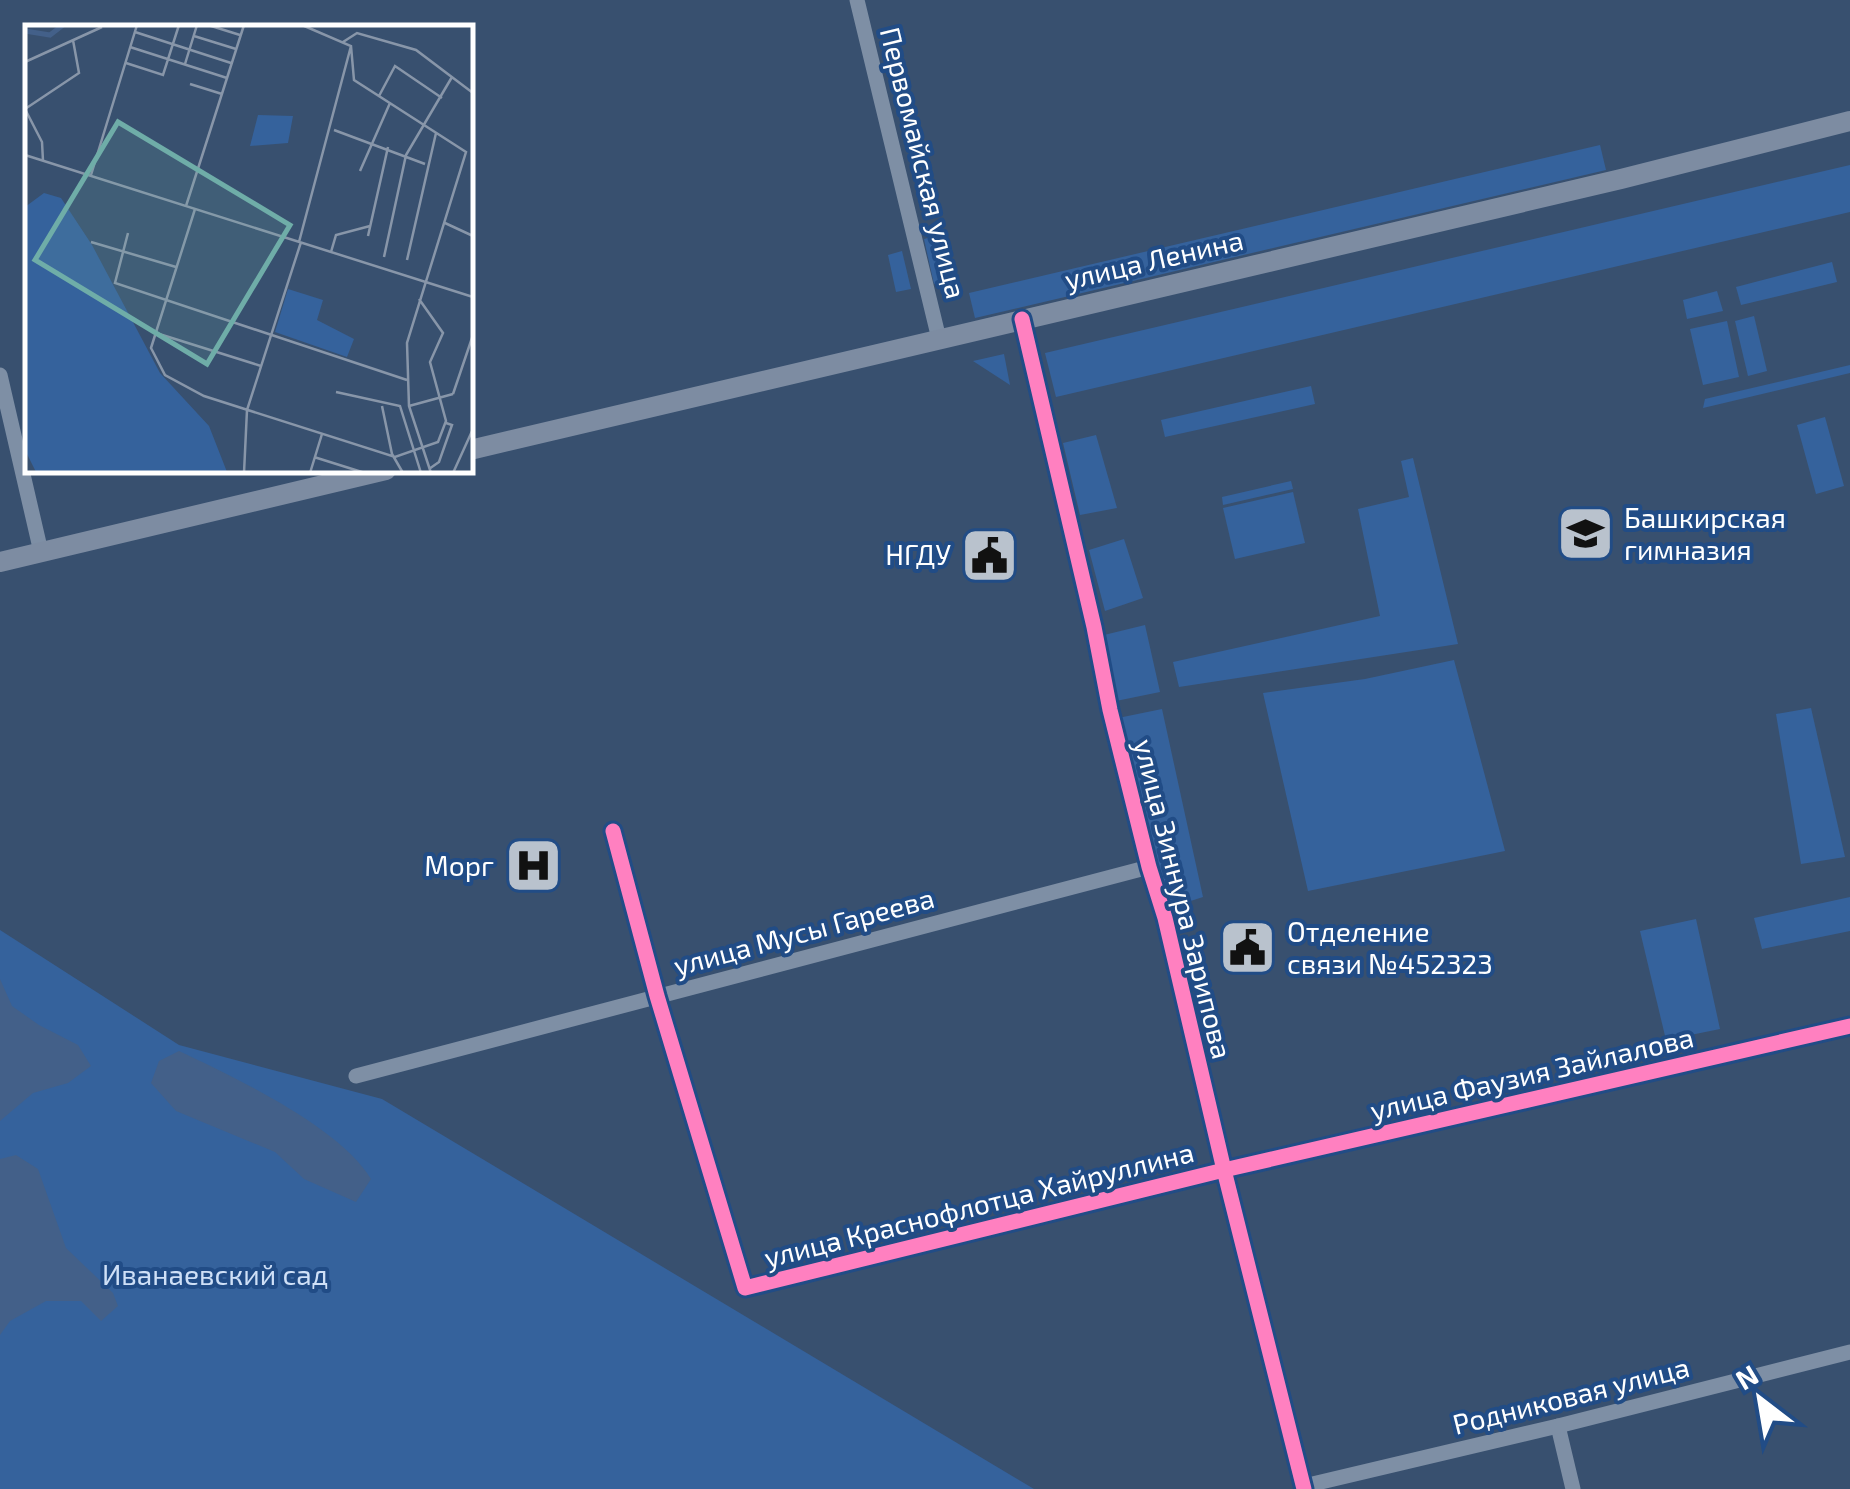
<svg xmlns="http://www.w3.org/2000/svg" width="1850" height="1489" font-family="'Exo 2',sans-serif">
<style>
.green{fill:#35629c}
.water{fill:#436089}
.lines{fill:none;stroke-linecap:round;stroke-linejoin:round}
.minor{stroke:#7e8fa5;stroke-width:15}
.major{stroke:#7d8ca2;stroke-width:20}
.cycleway-casing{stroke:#214c86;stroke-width:21}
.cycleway{stroke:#ff80c0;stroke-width:15}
.labels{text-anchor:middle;stroke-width:8;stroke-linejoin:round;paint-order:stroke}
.street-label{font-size:28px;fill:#fff;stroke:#214c86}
.poi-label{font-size:28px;fill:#fff;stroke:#214c86;text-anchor:start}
.park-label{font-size:28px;fill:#cfe0f7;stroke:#214c86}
.inset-river{fill:none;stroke:#436089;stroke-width:5}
.inset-road{fill:none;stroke:#8896a9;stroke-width:2.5}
.view{fill:#6fada8;fill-opacity:0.15;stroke:#6fada8;stroke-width:5}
.inset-edge{fill:none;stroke:#fff;stroke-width:5}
</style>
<rect width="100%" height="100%" fill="#38506f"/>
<g class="green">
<path d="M 1600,145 L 1606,170 L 975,318 L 969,293 Z"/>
<path d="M 1850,165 L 1850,212 L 1056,397 L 1045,353 Z"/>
<path d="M 940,235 L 950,281 L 934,284 L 924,239 Z"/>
<path d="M 902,251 L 911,289 L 896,292 L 888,255 Z"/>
<path d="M 1832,262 L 1837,282 L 1741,305 L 1736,287 Z"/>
<path d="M 1717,291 L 1723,311 L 1687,319 L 1683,300 Z"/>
<path d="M 1754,316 L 1767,371 L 1748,376 L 1735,321 Z"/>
<path d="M 1727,321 L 1739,377 L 1703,385 L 1690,329 Z"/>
<path d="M 1004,354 L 1010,385 L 973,361 Z"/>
<path d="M 1850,365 L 1850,373 L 1703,408 L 1705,399 Z"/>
<path d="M 1311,386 L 1315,404 L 1165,437 L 1161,420 Z"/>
<path d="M 1825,417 L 1844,486 L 1816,494 L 1797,425 Z"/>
<path d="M 1096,435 L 1117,508 L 1080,515 L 1063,443 Z"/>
<path d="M 1413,458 L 1458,644 L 1179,687 L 1173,662 L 1380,616 L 1358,509 L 1409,497 L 1401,461 Z"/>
<path d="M 1291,481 L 1293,489 L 1223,505 L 1222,497 Z"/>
<path d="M 1293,492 L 1305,543 L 1235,559 L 1223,508 Z"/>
<path d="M 1124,539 L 1143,598 L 1105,611 L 1089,550 Z"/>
<path d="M 1145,625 L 1160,692 L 1116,701 L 1100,636 Z"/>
<path d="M 1454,660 L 1505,851 L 1308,891 L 1263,693 L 1365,679 Z"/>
<path d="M 1811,708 L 1845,857 L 1801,864 L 1776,714 Z"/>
<path d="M 1162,709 L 1203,897 L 1169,908 L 1118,718 Z"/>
<path d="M 1850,897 L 1850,931 L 1762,949 L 1754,918 Z"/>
<path d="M 1696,919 L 1720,1029 L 1666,1040 L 1640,931 Z"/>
<path d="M 0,930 L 179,1045 L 382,1099 L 1034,1489 L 0,1489 Z"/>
</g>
<g class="water">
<path d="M 0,979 L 12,1006 L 39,1025 L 78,1045 L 91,1066 L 68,1083 L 33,1093 L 0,1121 Z"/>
<path d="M 179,1051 C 234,1077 340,1127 371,1179 L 356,1202 L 304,1179 L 275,1152 L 176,1111 L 151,1083 L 159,1061 Z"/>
<path d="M 16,1155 L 38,1169 L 66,1248 L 113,1293 L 118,1306 L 101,1321 L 81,1301 L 46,1301 L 10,1321 L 0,1335 L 0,1159 Z"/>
</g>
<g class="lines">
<g class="minor">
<path d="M 857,0 L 939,339"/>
<path d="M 1022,319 L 1094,627 L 1110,710 L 1149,867 L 1165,918 L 1224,1170 L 1304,1489"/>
<path d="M 0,375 L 41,552"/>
<path d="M 613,831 L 657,996 L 745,1288 L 1224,1170 L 1850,1026"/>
<path d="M 356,1076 L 1149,867"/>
<path d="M 1558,1426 L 1573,1489"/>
<path d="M 1304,1486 L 1558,1426 L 1850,1352"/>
</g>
<g class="major">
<path d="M 470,450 L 1621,179 L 1850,121"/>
<path d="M 0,562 L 386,470"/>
</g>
<defs>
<g id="cycleway">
<path d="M 1022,319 L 1094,627 L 1110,710 L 1149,867 L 1165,918 L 1224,1170 L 1304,1489"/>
<path d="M 613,831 L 657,996 L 745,1288 L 1224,1170 L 1850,1026"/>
</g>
</defs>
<use href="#cycleway" class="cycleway-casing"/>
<use href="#cycleway" class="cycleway"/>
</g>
<defs>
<symbol id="school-square" viewBox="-11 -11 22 22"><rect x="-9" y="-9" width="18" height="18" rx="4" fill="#b9c2cd" stroke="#214c86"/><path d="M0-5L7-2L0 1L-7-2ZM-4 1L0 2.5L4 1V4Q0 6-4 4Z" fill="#111"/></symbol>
<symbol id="civic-square" viewBox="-11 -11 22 22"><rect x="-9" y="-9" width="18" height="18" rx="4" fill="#b9c2cd" stroke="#214c86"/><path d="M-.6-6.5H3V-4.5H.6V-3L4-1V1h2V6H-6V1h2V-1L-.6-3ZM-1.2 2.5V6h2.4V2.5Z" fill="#111"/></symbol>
<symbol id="hospital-square" viewBox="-11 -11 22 22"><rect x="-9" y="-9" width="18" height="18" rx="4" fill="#b9c2cd" stroke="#214c86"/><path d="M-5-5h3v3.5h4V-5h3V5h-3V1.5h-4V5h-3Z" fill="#111"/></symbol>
</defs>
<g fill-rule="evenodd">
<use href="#school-square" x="1554" y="502" width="63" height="63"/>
<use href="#civic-square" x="958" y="524" width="63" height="63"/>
<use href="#hospital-square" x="502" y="834" width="63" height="63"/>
<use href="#civic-square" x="1216" y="916" width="63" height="63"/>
</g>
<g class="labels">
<g class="street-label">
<text transform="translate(923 163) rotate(76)" y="10">Первомайская улица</text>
<text transform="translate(1154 260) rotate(-13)" y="10">улица Ленина</text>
<text transform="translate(1183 899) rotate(76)" y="10">улица Зиннура Зарипова</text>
<text transform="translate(804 932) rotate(-15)" y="10">улица Мусы Гареева</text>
<text transform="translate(1532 1074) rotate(-13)" y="10">улица Фаузия Зайлалова</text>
<text transform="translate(979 1205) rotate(-14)" y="10">улица Краснофлотца Хайруллина</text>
<text transform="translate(1571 1396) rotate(-14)" y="10">Родниковая улица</text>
</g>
<g class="poi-label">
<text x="1624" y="528">Башкирская<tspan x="1624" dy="32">гимназия</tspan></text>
<text x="951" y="565" text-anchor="end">НГДУ</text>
<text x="494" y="876" text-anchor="end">Морг</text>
<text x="1287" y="942">Отделение<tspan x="1287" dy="32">связи №452323</tspan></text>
</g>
<g class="park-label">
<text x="215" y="1285">Иванаевский сад</text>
</g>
</g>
<g transform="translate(25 25)">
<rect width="448" height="448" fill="#38506f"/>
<path d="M 233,90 L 268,91 L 263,118 L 225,121 ZM 19,168 L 36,173 L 67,220 L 135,348 L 184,401 L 202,447 L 11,447 L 0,425 L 0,182 ZM 263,264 L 298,275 L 292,295 L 329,314 L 322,332 L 250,307 Z" fill="#35629c"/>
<path class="inset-river" d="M 0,6 L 25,10 L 38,0"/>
<path class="inset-road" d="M 183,0 L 215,10M 277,0 L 326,21 L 329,55 L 441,127 L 382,318 L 384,381 L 406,448M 110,7 L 206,38M 169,11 L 211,24M 318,17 L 332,8 L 391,25 L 448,68M 105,22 L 202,53M 0,37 L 77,2M 101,38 L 138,50 L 154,0M 160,39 L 172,0M 165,59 L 197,69M 354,71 L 370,41 L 417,73M 0,84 L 54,48 L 48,15M 0,84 L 17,117 L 18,136M 309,105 L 400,139M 0,130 L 448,272M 335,146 L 365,78M 66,150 L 112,0M 161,181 L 219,0M 170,184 L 126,323 L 140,350 L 179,371 L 370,432 L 413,417 L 421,396 L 405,337 L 418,308 L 394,274M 420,198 L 448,211M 103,208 L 90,258 L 382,355M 343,211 L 363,122M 66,217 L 151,242M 274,217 L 326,21M 306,227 L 311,210 L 345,201M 359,232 L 381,130 L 427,52M 382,235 L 411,108M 131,308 L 236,341M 311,367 L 375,381 L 396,448M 428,369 L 448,310M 357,381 L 367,429 L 378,448M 384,381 L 428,369M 289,432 L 340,448M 404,444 L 414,437 L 427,400 L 421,398M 219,448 L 222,385 L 276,217M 285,448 L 297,409M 428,448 L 448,404"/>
<path class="view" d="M 93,97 L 265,200 L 182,339 L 10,235 Z"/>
<rect width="448" height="448" class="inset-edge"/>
</g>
<g transform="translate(1760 1399) rotate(329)" stroke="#214c86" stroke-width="8" paint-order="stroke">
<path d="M0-8L18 38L0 25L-18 38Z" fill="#ffffff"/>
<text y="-15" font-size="28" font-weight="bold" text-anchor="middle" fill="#ffffff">N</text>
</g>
</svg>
